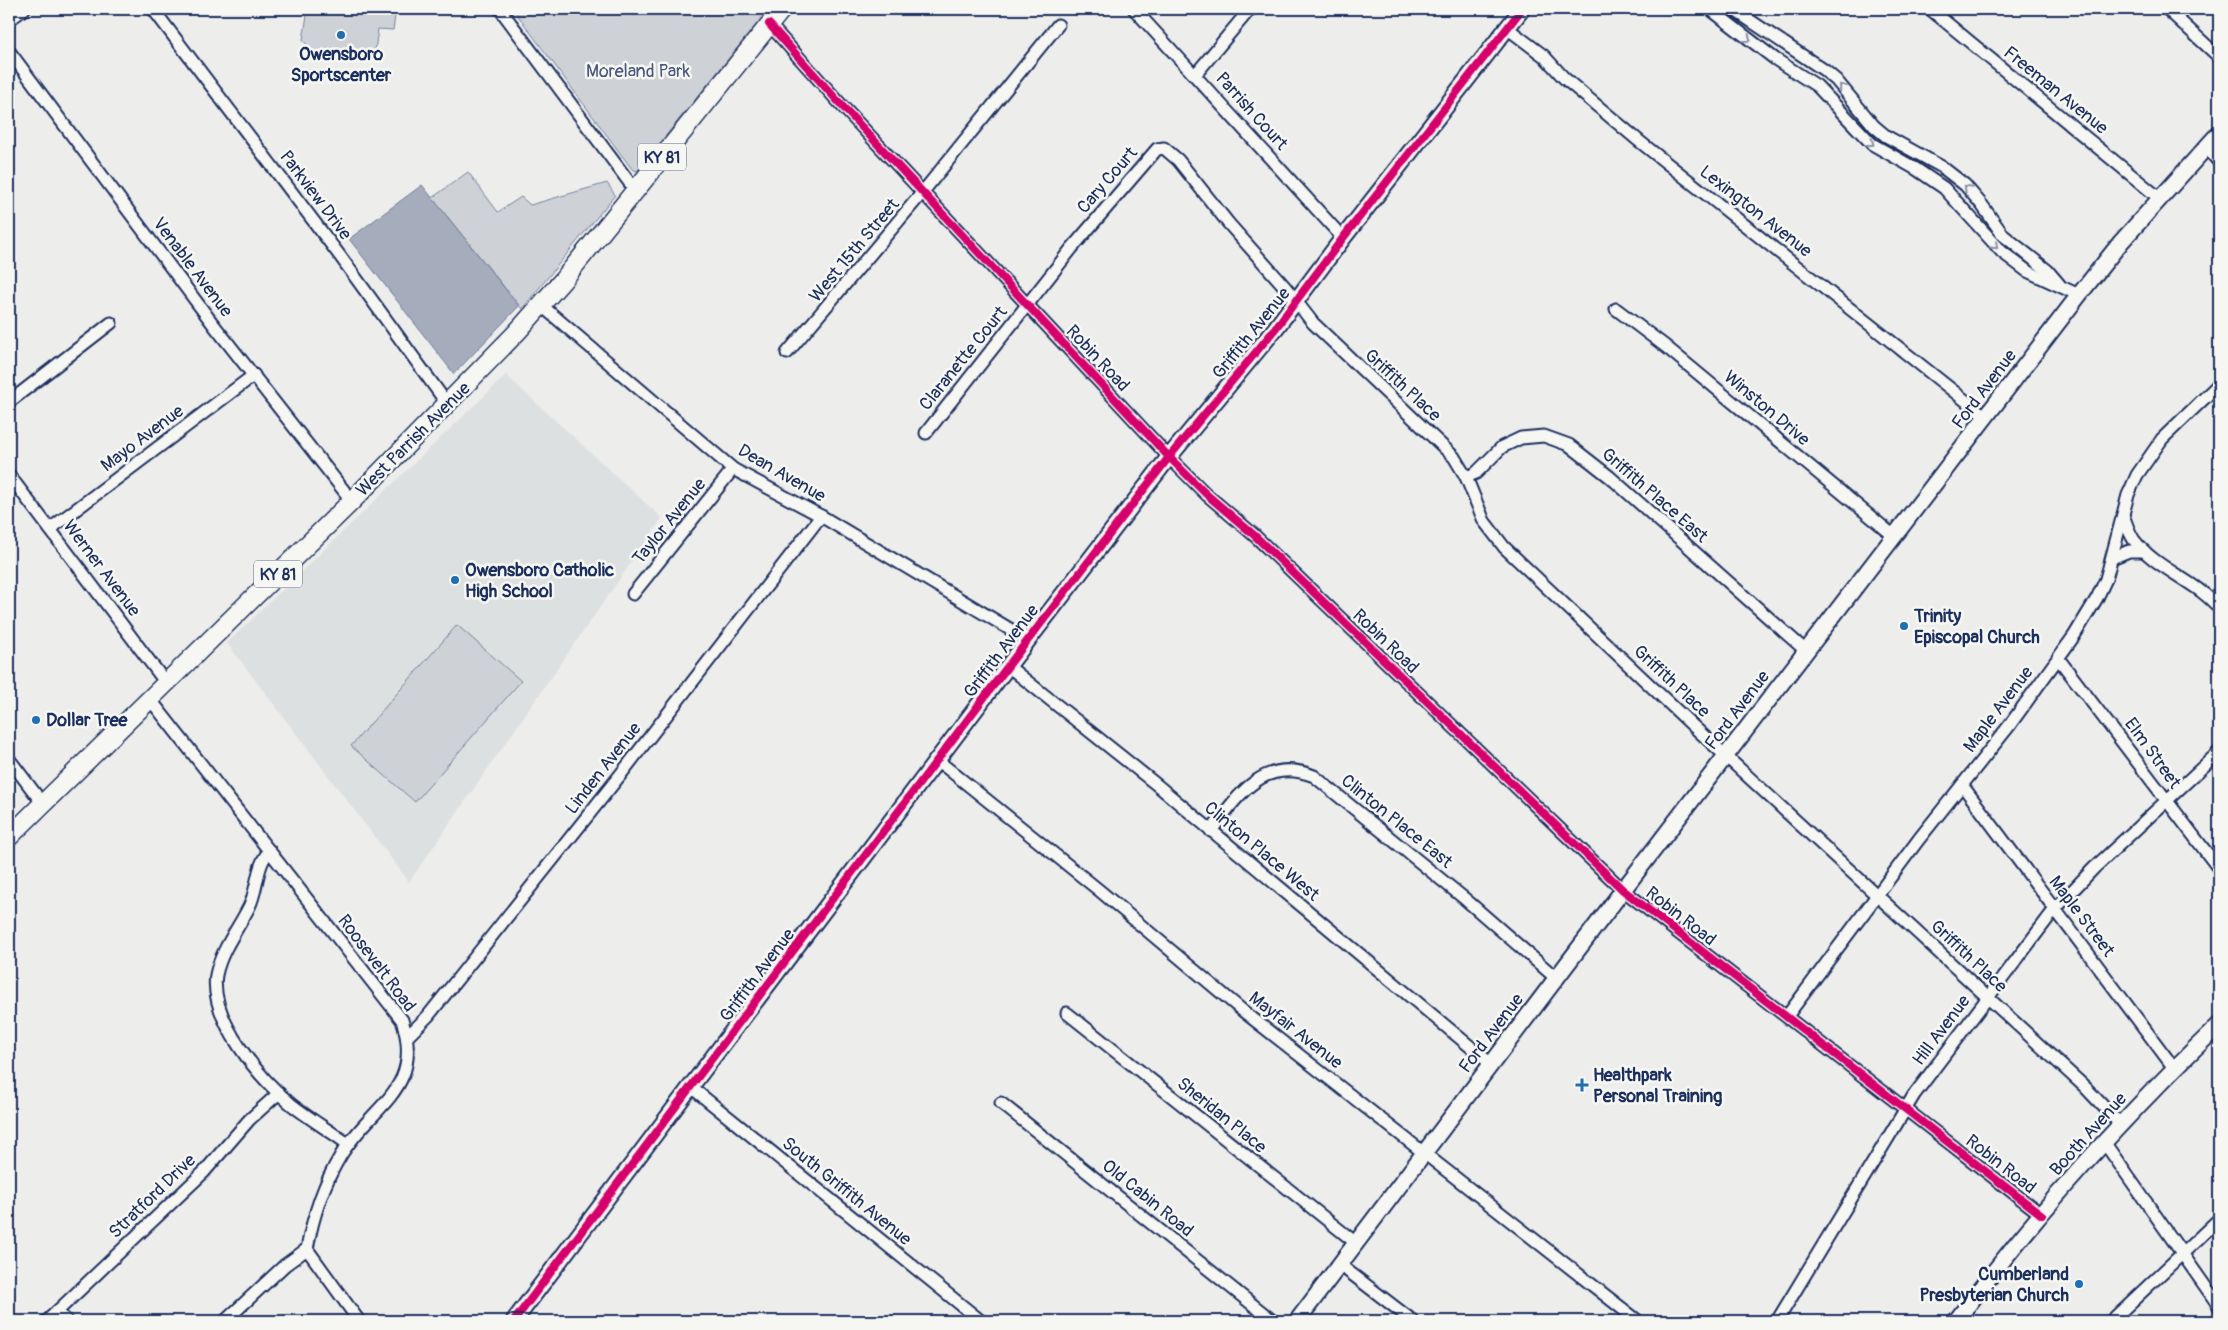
<svg xmlns="http://www.w3.org/2000/svg" width="2228" height="1330" font-family="Pangolin,sans-serif">
<style>
.built{fill:#dde0e1}
.green{fill:#ced2d7;stroke:#74809a}
.water{fill:#a5acbc;stroke:#6e7a96}
.lines{fill:none;stroke-linecap:round;stroke-linejoin:round}
.street-casing{stroke:#1b2f5e;stroke-width:15}
.secondary-casing{stroke:#1b2f5e;stroke-width:19}
.primary-casing{stroke:#1b2f5e;stroke-width:21}
.street{stroke:#f6f6f2;stroke-width:11}
.secondary{stroke:#f6f6f2;stroke-width:15}
.primary{stroke:#f6f6f2;stroke-width:18}
.cycleway-casing{stroke:#f6f6f2;stroke-width:11}
.cycleway{stroke:#d6006c;stroke-width:8}
.oneway{stroke:#8892a8}
.poi-dot{fill:#1f6fb2;stroke:#f6f6f2;stroke-width:2}
.labels{text-anchor:middle;stroke-width:5;stroke-linejoin:round;paint-order:stroke}
.shield{fill:#f6f6f2;stroke:#5d6b8a;stroke-width:1}
.shield-label{font-size:16px;font-weight:bold;fill:#1b2f5e}
.poi-label{font-size:18px;font-weight:bold;fill:#1b2f5e;stroke:#f6f6f2;text-anchor:start}
.park-label{font-size:18px;fill:#48587c;stroke:#f6f6f2}
.street-label{font-size:18px;fill:#1b2f5e;stroke:#f6f6f2}
</style>
<rect width="100%" height="100%" fill="#edeeec"/>
<filter id="ink" filterUnits="userSpaceOnUse"><feTurbulence type="fractalNoise" baseFrequency=".02" numOctaves="2"/><feDisplacementMap in="SourceGraphic" scale="10" xChannelSelector="R" yChannelSelector="G"/><feConvolveMatrix kernelMatrix="1 2 1 2 8 2 1 2 1" color-interpolation-filters="sRGB"/></filter>
<g filter="url(#ink)">
<path class="built" d="M 506,375 L 662,518 L 409,882 L 227,643 Z"/>
<g class="green">
<path d="M 308,9 L 396,9 L 393,30 L 378,29 L 375,51 L 365,58 L 311,50 L 303,40 Z"/>
<path d="M 513,9 L 769,9 L 637,171 L 632,169 Z"/>
<path d="M 468,172 L 498,212 L 521,197 L 530,205 L 607,183 L 615,195 L 522,309 L 432,198 Z"/>
<path d="M 457,625 L 521,681 L 415,802 L 351,746 Z"/>
</g>
<path class="water" d="M 422,185 L 519,306 L 454,374 L 349,239 Z"/>
<g class="lines">
<defs>
<g id="street">
<path d="M 153,9 L 340,256 L 448,405"/>
<path d="M 500,9 L 635,190"/>
<path d="M 1134,9 L 1343,238"/>
<path d="M 1710,9 L 1775,59 L 1817,86 L 1872,144 L 1916,169 L 1944,188 L 2002,252 L 2027,271 L 2079,295"/>
<path d="M 1733,9 L 1824,70 L 1836,80 L 1874,126 L 1886,136 L 1942,167 L 1965,185 L 1982,205 L 2003,235 L 2047,270 L 2059,284"/>
<path d="M 1930,9 L 2159,198"/>
<path d="M 2167,9 L 2219,57"/>
<path d="M 9,20 L 24,9"/>
<path d="M 769,24 L 844,108 L 1169,457 L 1206,494 L 1254,535 L 1623,890 L 2042,1215"/>
<path d="M 1507,28 L 1544,56 L 1564,78 L 1639,141 L 1986,417"/>
<path d="M 9,51 L 213,324 L 352,501"/>
<path d="M 1195,75 L 1250,9"/>
<path d="M 2206,147 L 2219,162"/>
<path d="M 541,305 L 733,469 L 821,516 L 1028,640"/>
<path d="M 1616,309 L 1665,346 L 1894,536"/>
<path d="M 787,353 L 922,193 L 1058,25"/>
<path d="M 9,402 L 111,323"/>
<path d="M 926,433 L 1072,248 L 1157,149 L 1164,148 L 1178,160 L 1229,224 L 1285,287 L 1313,323 L 1454,457 L 1466,477 L 1484,521 L 1504,547 L 1692,725 L 2085,1087 L 2120,1124"/>
<path d="M 9,475 L 166,683"/>
<path d="M 1466,477 L 1476,473 L 1502,447 L 1521,438 L 1544,436 L 1569,445 L 1610,477 L 1806,651"/>
<path d="M 2123,515 C 2126,523 2129,533 2134,540 C 2156,569 2195,580 2219,608"/>
<path d="M 50,529 L 254,375"/>
<path d="M 2112,558 L 2129,551 L 2144,551"/>
<path d="M 633,594 L 733,469"/>
<path d="M 2058,658 L 2219,869"/>
<path d="M 1008,666 L 1157,785 L 1491,1064"/>
<path d="M 150,699 L 402,1020 C 425,1090 371,1105 341,1155 C 324,1183 313,1216 307,1249 L 359,1321"/>
<path d="M 9,759 L 43,804"/>
<path d="M 937,760 L 1100,891 L 1243,1011 L 1638,1321"/>
<path d="M 1962,785 L 2174,1068"/>
<path d="M 1211,831 C 1238,795 1264,756 1314,776 L 1465,899 L 1556,978"/>
<path d="M 270,851 C 256,863 258,890 249,907 C 238,929 221,950 216,975 C 209,1019 260,1079 292,1105 C 310,1119 330,1131 348,1144"/>
<path d="M 1067,1013 L 1356,1243"/>
<path d="M 1787,1016 L 1919,839 L 2009,726 L 2074,636 L 2097,598 L 2106,579 L 2128,495 L 2137,475 L 2162,439 L 2219,384"/>
<path d="M 407,1037 L 428,1016 L 621,774 L 821,516"/>
<path d="M 691,1087 L 981,1321"/>
<path d="M 1001,1103 L 1273,1321"/>
<path d="M 2104,1142 L 2219,1306"/>
<path d="M 1340,1265 L 1413,1321"/>
<path d="M 57,1312 L 67,1321"/>
<path d="M 47,1321 L 204,1172 L 249,1120 L 279,1093"/>
<path d="M 225,1321 L 285,1265 L 307,1249"/>
<path d="M 1777,1321 L 1914,1095 L 2055,909 L 2094,868 L 2219,752"/>
<path d="M 2111,1321 L 2219,1219"/>
</g>
<g id="secondary">
<path d="M 514,1321 L 1008,666 L 1169,457 L 1275,329 L 1343,238 L 1522,9"/>
<path d="M 1297,1321 L 1623,890 L 2079,295 L 2121,242 L 2219,133"/>
<path d="M 1956,1321 C 2035,1215 2124,1116 2219,1025"/>
</g>
<path id="primary" d="M 9,837 L 352,501 L 517,332 L 563,280 L 782,9"/>
</defs>
<use href="#street" class="street-casing"/>
<use href="#secondary" class="secondary-casing"/>
<use href="#primary" class="primary-casing"/>
<use href="#street" class="street"/>
<use href="#secondary" class="secondary"/>
<use href="#primary" class="primary"/>
<defs>
<g id="cycleway">
<path d="M 769,24 L 844,108 L 1169,457 L 1206,494 L 1254,535 L 1623,890 L 2042,1215"/>
<path d="M 514,1321 L 1008,666 L 1169,457 L 1275,329 L 1343,238 L 1522,9"/>
</g>
</defs>
<use href="#cycleway" class="cycleway-casing"/>
<use href="#cycleway" class="cycleway"/>
</g>
<defs><path id="oneway-chevron" d="M-2-3.5L2.5 0L-2 3.5" fill="none" stroke-width="1.6" stroke-linecap="round" stroke-linejoin="round" transform="scale(1.25)"/></defs>
<g class="oneway">
<use href="#oneway-chevron" transform="translate(1748 39) rotate(36)"/>
<use href="#oneway-chevron" transform="translate(1842 87) rotate(-130)"/>
<use href="#oneway-chevron" transform="translate(1871 143) rotate(37)"/>
<use href="#oneway-chevron" transform="translate(1967 188) rotate(-135)"/>
<use href="#oneway-chevron" transform="translate(1995 246) rotate(43)"/>
</g>
</g>
<g class="poi-dot">
<circle cx="341" cy="35" r="5"/>
<circle cx="455" cy="580" r="5"/>
<circle cx="1904" cy="626" r="5"/>
<circle cx="36" cy="720" r="5"/>
<path d="M1579.5 1077.5h5v5h5v5h-5v5h-5v-5h-5v-5h5z"/>
<circle cx="2079" cy="1284" r="5"/>
</g>
<g class="labels">
<g class="shield">
<rect x="638" y="143.5" width="48" height="27" rx="4"/>
<rect x="254" y="560.5" width="48" height="27" rx="4"/>
</g>
<g class="shield-label">
<text x="662" y="163">KY 81</text>
<text x="278" y="580">KY 81</text>
</g>
<g class="poi-label">
<text x="341" y="60" text-anchor="middle">Owensboro<tspan x="341" dy="21">Sportscenter</tspan></text>
<text x="465" y="576">Owensboro Catholic<tspan x="465" dy="21">High School</tspan></text>
<text x="1914" y="622">Trinity<tspan x="1914" dy="21">Episcopal Church</tspan></text>
<text x="46" y="726">Dollar Tree</text>
<text x="1593" y="1081">Healthpark<tspan x="1593" dy="21">Personal Training</tspan></text>
<text x="2069" y="1280" text-anchor="end">Cumberland<tspan x="2069" dy="21">Presbyterian Church</tspan></text>
</g>
<g class="park-label">
<text x="638" y="77">Moreland Park</text>
</g>
<g class="street-label">
<text transform="translate(2056 90) rotate(39)" y="6">Freeman Avenue</text>
<text transform="translate(1252 111) rotate(48)" y="6">Parrish Court</text>
<text transform="translate(1107 180) rotate(-49)" y="6">Cary Court</text>
<text transform="translate(316 195) rotate(53)" y="6">Parkview Drive</text>
<text transform="translate(1756 211) rotate(38)" y="6">Lexington Avenue</text>
<text transform="translate(854 250) rotate(-50)" y="6">West 15th Street</text>
<text transform="translate(193 267) rotate(53)" y="6">Venable Avenue</text>
<text transform="translate(1251 333) rotate(-51)" y="6">Griffith Avenue</text>
<text transform="translate(963 358) rotate(-51)" y="6">Claranette Court</text>
<text transform="translate(1098 358) rotate(47)" y="6">Robin Road</text>
<text transform="translate(1403 385) rotate(43)" y="6">Griffith Place</text>
<text transform="translate(1984 389) rotate(-53)" y="6">Ford Avenue</text>
<text transform="translate(1767 408) rotate(40)" y="6">Winston Drive</text>
<text transform="translate(142 438) rotate(-37)" y="6">Mayo Avenue</text>
<text transform="translate(413 439) rotate(-45)" y="6">West Parrish Avenue</text>
<text transform="translate(782 473) rotate(30)" y="6">Dean Avenue</text>
<text transform="translate(1655 495) rotate(41)" y="6">Griffith Place East</text>
<text transform="translate(669 521) rotate(-51)" y="6">Taylor Avenue</text>
<text transform="translate(102 568) rotate(53)" y="6">Werner Avenue</text>
<text transform="translate(1386 641) rotate(44)" y="6">Robin Road</text>
<text transform="translate(1001 651) rotate(-53)" y="6">Griffith Avenue</text>
<text transform="translate(1672 681) rotate(43)" y="6">Griffith Place</text>
<text transform="translate(1998 709) rotate(-53)" y="6">Maple Avenue</text>
<text transform="translate(1737 710) rotate(-53)" y="6">Ford Avenue</text>
<text transform="translate(2153 753) rotate(54)" y="6">Elm Street</text>
<text transform="translate(603 768) rotate(-52)" y="6">Linden Avenue</text>
<text transform="translate(1397 821) rotate(39)" y="6">Clinton Place East</text>
<text transform="translate(1262 851) rotate(40)" y="6">Clinton Place West</text>
<text transform="translate(1681 916) rotate(38)" y="6">Robin Road</text>
<text transform="translate(2082 916) rotate(53)" y="6">Maple Street</text>
<text transform="translate(1969 956) rotate(43)" y="6">Griffith Place</text>
<text transform="translate(377 963) rotate(53)" y="6">Roosevelt Road</text>
<text transform="translate(757 975) rotate(-53)" y="6">Griffith Avenue</text>
<text transform="translate(1296 1030) rotate(38)" y="6">Mayfair Avenue</text>
<text transform="translate(1941 1030) rotate(-53)" y="6">Hill Avenue</text>
<text transform="translate(1491 1033) rotate(-53)" y="6">Ford Avenue</text>
<text transform="translate(1222 1115) rotate(39)" y="6">Sheridan Place</text>
<text transform="translate(2088 1134) rotate(-48)" y="6">Booth Avenue</text>
<text transform="translate(2001 1164) rotate(38)" y="6">Robin Road</text>
<text transform="translate(847 1191) rotate(39)" y="6">South Griffith Avenue</text>
<text transform="translate(152 1196) rotate(-44)" y="6">Stratford Drive</text>
<text transform="translate(1148 1198) rotate(39)" y="6">Old Cabin Road</text>
</g>
</g>
<rect width="2228" height="1330" fill="none" stroke="#f6f6f2" stroke-width="30"/>
<rect x="15" y="15" width="2198" height="1300" fill="none" stroke="#1b2f5e" stroke-width="2" filter="url(#ink)"/>
</svg>
